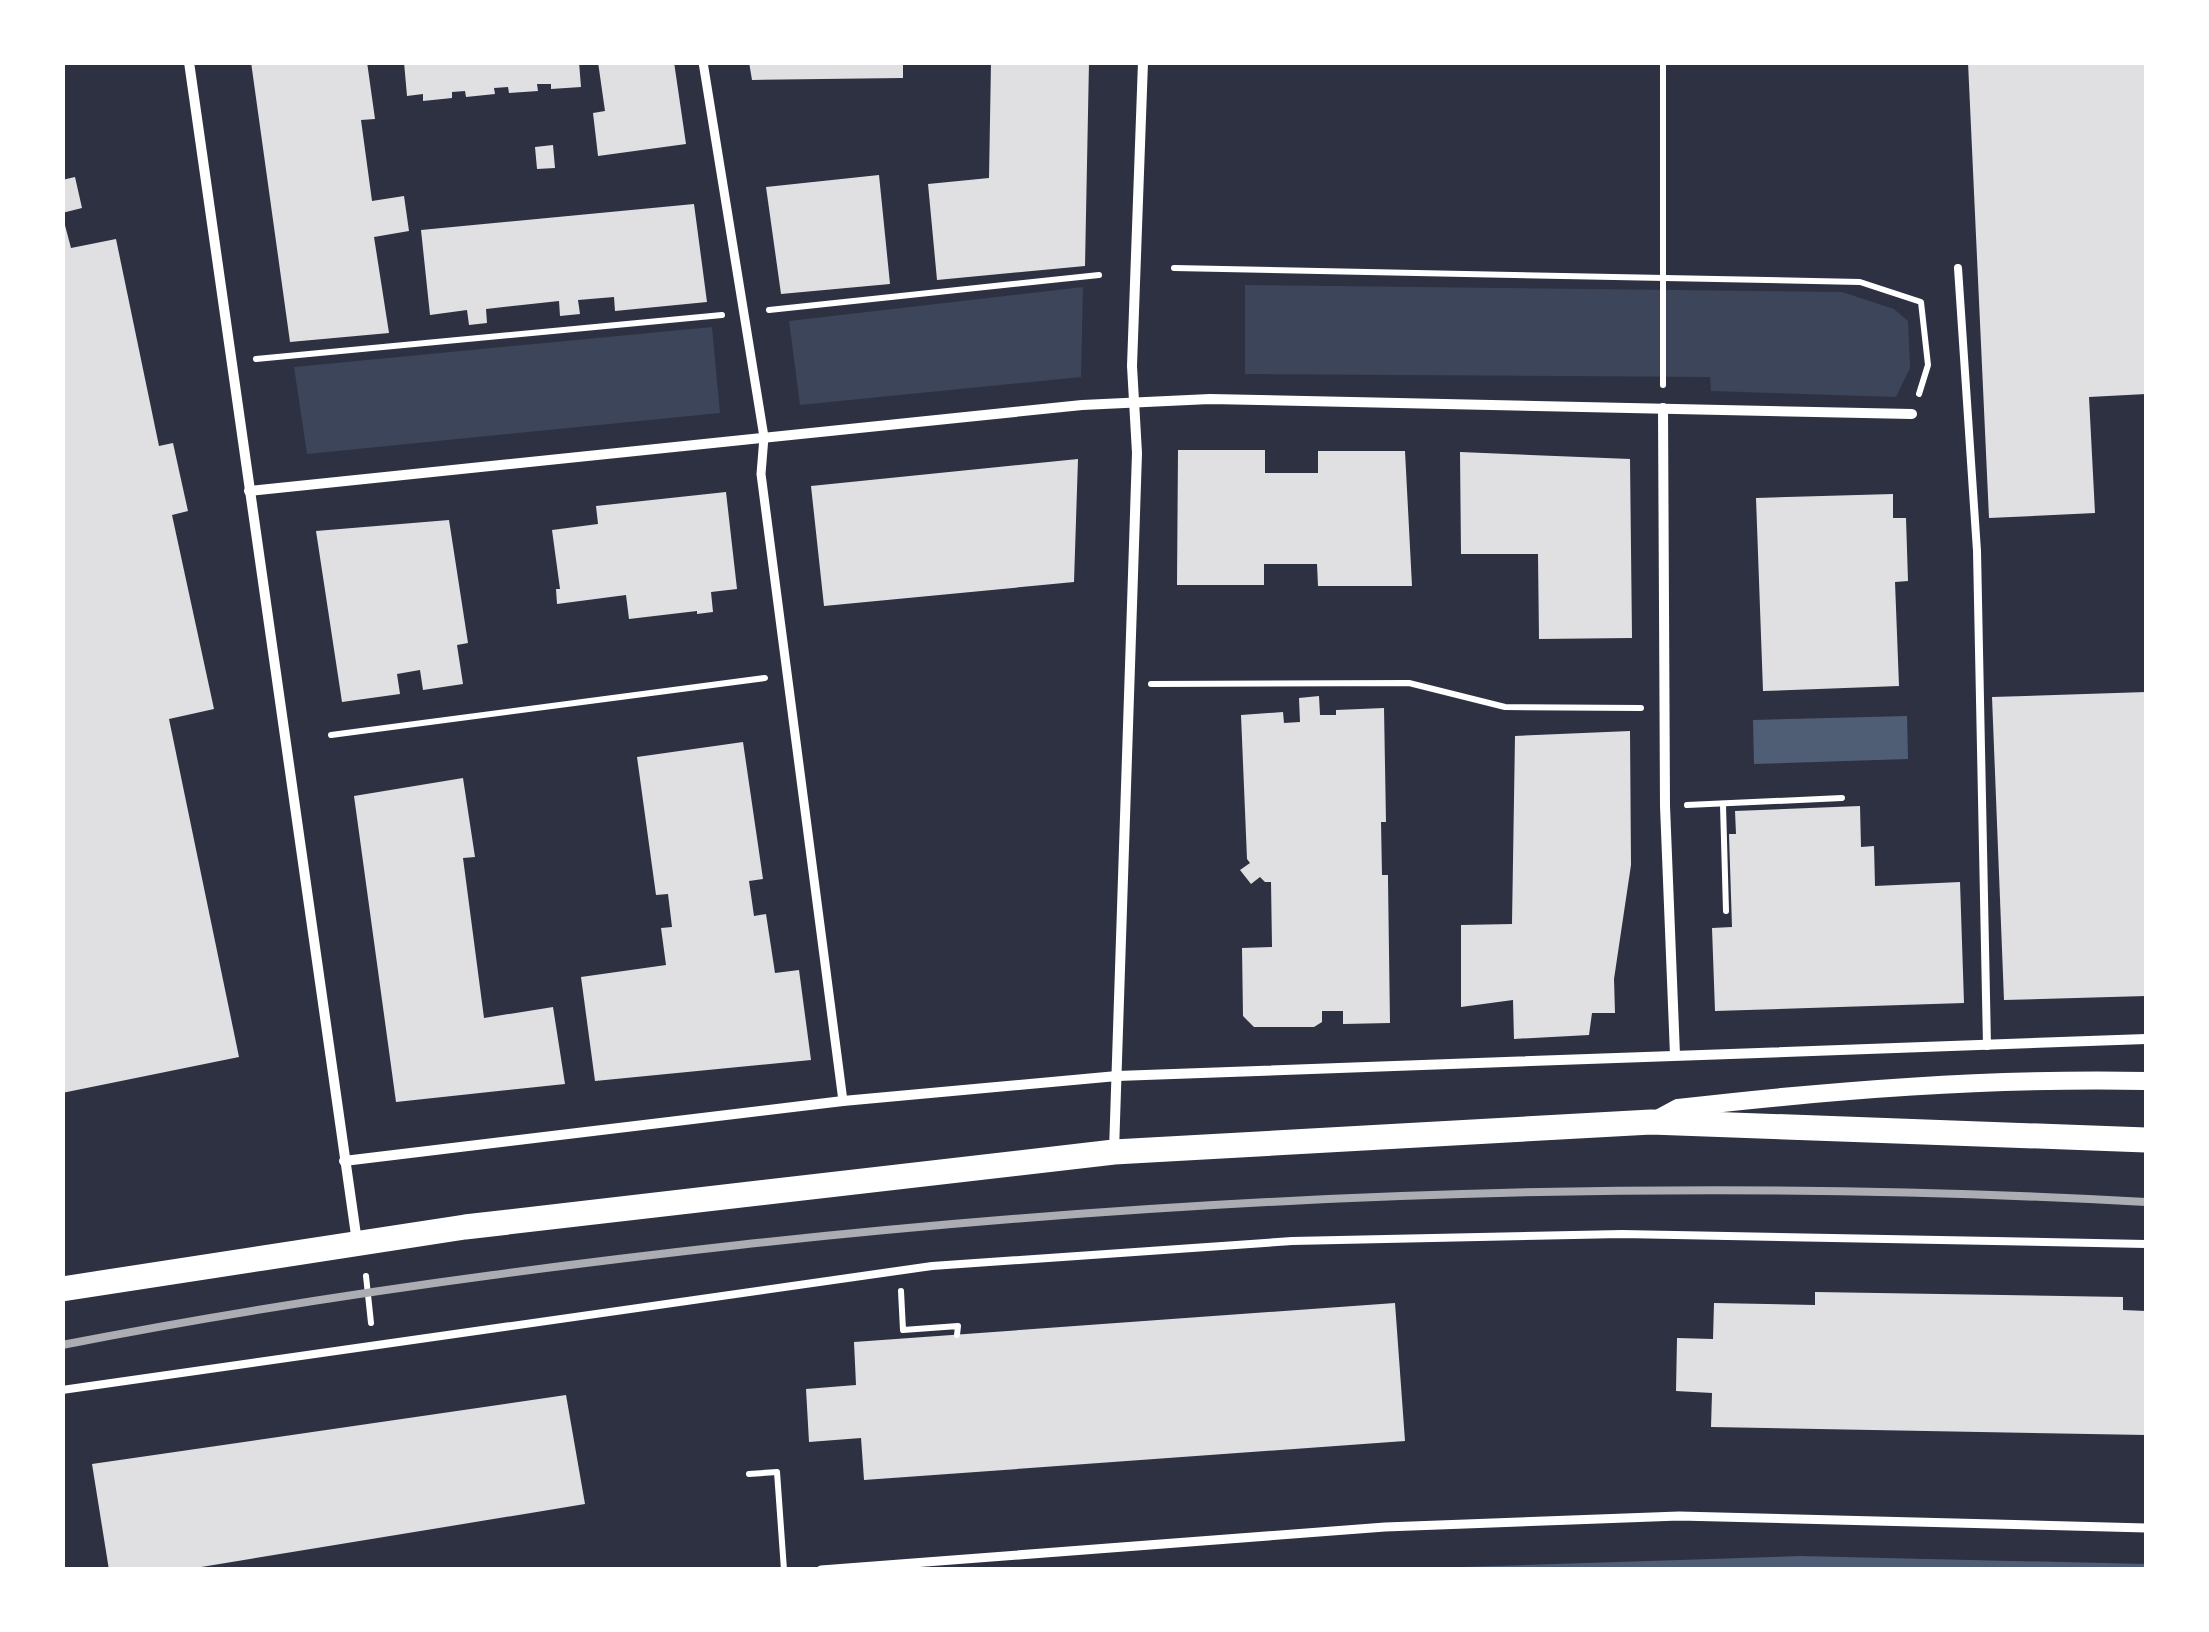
<svg xmlns="http://www.w3.org/2000/svg" width="2209" height="1632" font-family="Helvetica,sans-serif">
<style>
.green{fill:#3c4559}
.water{fill:#4f5d75}
.building{fill:#e0e0e3}
.lines{fill:none;stroke-linecap:round;stroke-linejoin:round}
.path{stroke:#fff;stroke-width:6}
.service{stroke:#fff;stroke-width:8}
.pedestrian{stroke:#fff;stroke-width:9}
.minor{stroke:#fff;stroke-width:10}
.tertiary{stroke:#fff;stroke-width:18}
.primary{stroke:#fff;stroke-width:25}
.rail{stroke:#abadb3;stroke-width:8}
</style>
<rect width="100%" height="100%" fill="#2d3142"/>
<g class="green">
<path d="M 1245,285 L 1842,292 L 1894,309 L 1908,321 L 1910,368 L 1896,397 L 1711,391 L 1710,377 L 1245,374 Z"/>
<path d="M 1083,287 L 1081,377 L 800,405 L 789,321 Z"/>
<path d="M 712,327 L 720,413 L 307,454 L 294,367 Z"/>
</g>
<g class="water">
<path d="M 1907,716 L 1908,759 L 1754,764 L 1753,720 Z"/>
<path d="M 1801,1556 L 2146,1564 L 2146,1569 L 1399,1569 Z"/>
</g>
<g class="building">
<path d="M 251,62 L 367,62 L 375,119 L 361,120 L 372,201 L 404,196 L 409,231 L 374,237 L 389,333 L 290,342 Z"/>
<path d="M 404,62 L 579,62 L 581,87 L 551,89 L 551,84 L 537,84 L 538,91 L 509,93 L 508,87 L 494,88 L 495,94 L 466,97 L 465,91 L 452,92 L 452,98 L 423,101 L 423,94 L 407,96 Z"/>
<path d="M 598,62 L 674,62 L 686,144 L 598,156 L 593,113 L 605,111 Z"/>
<path d="M 749,62 L 903,62 L 903,78 L 752,80 Z"/>
<path d="M 991,62 L 1089,62 L 1085,266 L 937,280 L 928,184 L 989,178 Z"/>
<path d="M 1968,62 L 2146,62 L 2146,394 L 2089,397 L 2095,513 L 1989,518 Z"/>
<path d="M 553,145 L 555,168 L 537,169 L 535,147 Z"/>
<path d="M 879,175 L 890,284 L 781,294 L 766,187 Z"/>
<path d="M 75,177 L 82,208 L 62,213 L 65,198 L 62,180 Z"/>
<path d="M 694,204 L 707,302 L 615,311 L 614,297 L 578,300 L 580,314 L 560,316 L 559,301 L 486,309 L 487,323 L 469,325 L 467,310 L 430,315 L 421,230 Z"/>
<path d="M 62,214 L 71,248 L 116,239 L 159,446 L 173,443 L 180,475 L 188,511 L 172,515 L 214,709 L 169,719 L 239,1057 L 62,1093 Z"/>
<path d="M 1178,450 L 1265,450 L 1265,473 L 1318,473 L 1318,451 L 1405,451 L 1412,586 L 1318,586 L 1317,564 L 1264,564 L 1264,585 L 1177,585 Z"/>
<path d="M 1460,452 L 1630,459 L 1632,638 L 1539,639 L 1538,554 L 1461,554 Z"/>
<path d="M 1078,459 L 1074,582 L 824,606 L 811,486 Z"/>
<path d="M 726,492 L 737,589 L 711,592 L 713,612 L 697,614 L 697,611 L 629,619 L 626,595 L 557,604 L 556,589 L 560,589 L 552,530 L 598,524 L 596,506 Z"/>
<path d="M 1893,494 L 1893,518 L 1906,518 L 1908,581 L 1895,582 L 1899,686 L 1763,691 L 1756,498 Z"/>
<path d="M 449,520 L 468,643 L 457,645 L 463,684 L 423,690 L 420,670 L 397,674 L 400,694 L 342,702 L 316,531 Z"/>
<path d="M 2146,692 L 2146,996 L 2004,1000 L 1992,697 Z"/>
<path d="M 1319,696 L 1320,715 L 1336,715 L 1336,710 L 1384,708 L 1386,822 L 1381,822 L 1382,875 L 1388,875 L 1388,880 L 1390,1023 L 1343,1024 L 1343,1011 L 1322,1011 L 1322,1022 L 1314,1027 L 1254,1027 L 1243,1016 L 1242,948 L 1272,947 L 1271,882 L 1265,882 L 1260,877 L 1251,884 L 1240,870 L 1250,863 L 1247,859 L 1241,715 L 1283,712 L 1284,723 L 1300,722 L 1299,698 Z"/>
<path d="M 1630,731 L 1631,865 L 1614,979 L 1615,1013 L 1592,1013 L 1589,1035 L 1514,1039 L 1513,1000 L 1461,1007 L 1461,925 L 1512,924 L 1515,736 Z"/>
<path d="M 743,742 L 763,879 L 749,881 L 754,916 L 766,914 L 775,973 L 799,970 L 811,1060 L 595,1081 L 581,977 L 666,965 L 661,928 L 672,927 L 668,894 L 656,895 L 637,757 Z"/>
<path d="M 463,778 L 475,857 L 463,858 L 484,1018 L 553,1007 L 565,1084 L 396,1102 L 354,796 Z"/>
<path d="M 1860,806 L 1861,847 L 1874,846 L 1875,886 L 1960,882 L 1964,1003 L 1715,1011 L 1712,928 L 1732,927 L 1729,834 L 1736,834 L 1735,811 Z"/>
<path d="M 1815,1292 L 2123,1297 L 2123,1310 L 2146,1311 L 2146,1435 L 1711,1427 L 1712,1393 L 1676,1391 L 1677,1338 L 1713,1339 L 1714,1303 L 1815,1305 Z"/>
<path d="M 1395,1303 L 1405,1441 L 864,1480 L 861,1438 L 809,1442 L 806,1389 L 856,1385 L 854,1342 Z"/>
<path d="M 566,1395 L 585,1504 L 183,1570 L 109,1570 L 92,1464 Z"/>
</g>
<g class="lines">
<g class="path">
<path d="M 1174,268 L 1860,282 L 1921,302 L 1928,365 L 1919,394"/>
<path d="M 769,310 L 1099,275"/>
<path d="M 256,359 L 722,315"/>
<path d="M 1663,385 L 1663,62"/>
<path d="M 1151,684 L 1409,683 L 1505,707 L 1641,708"/>
<path d="M 331,735 L 765,678"/>
<path d="M 1687,805 L 1842,798"/>
<path d="M 1723,805 L 1726,911"/>
<path d="M 366,1276 L 371,1323"/>
<path d="M 901,1291 L 903,1330 L 958,1326 L 957,1335"/>
<path d="M 749,1474 L 777,1472 L 784,1570"/>
</g>
<g class="service">
<path d="M 1958,268 L 1977,551 L 1987,1046"/>
<path d="M 62,1390 L 932,1266 L 1292,1241 L 1622,1234 L 2146,1244"/>
</g>
<g class="pedestrian">
<path d="M 703,62 L 764,437 L 761,474 L 843,1101"/>
<path d="M 821,1570 L 1385,1527 L 1679,1516 L 2146,1528"/>
</g>
<g class="minor">
<path d="M 189,62 L 357,1242"/>
<path d="M 1663,408 L 1665,806 L 1675,1055"/>
<path d="M 249,491 L 1082,405 L 1210,399 L 1912,414"/>
<path d="M 1114,1151 L 1137,453 L 1132,366 L 1143,62"/>
<path d="M 344,1161 L 843,1101 L 1117,1076 L 2146,1039"/>
</g>
<path class="tertiary" d="M 1652,1122 L 1678,1108 C 1835,1090 1988,1078 2146,1081"/>
<path class="primary" d="M 62,1289 L 465,1227 L 1114,1152 L 1651,1122 L 2146,1140"/>
<path class="rail" d="M 62,1345 C 286,1301 513,1270 739,1245 C 1206,1194 1677,1176 2146,1202"/>
</g>
<rect width="2209" height="1632" fill="none" stroke="#ffffff" stroke-width="130"/>
</svg>
